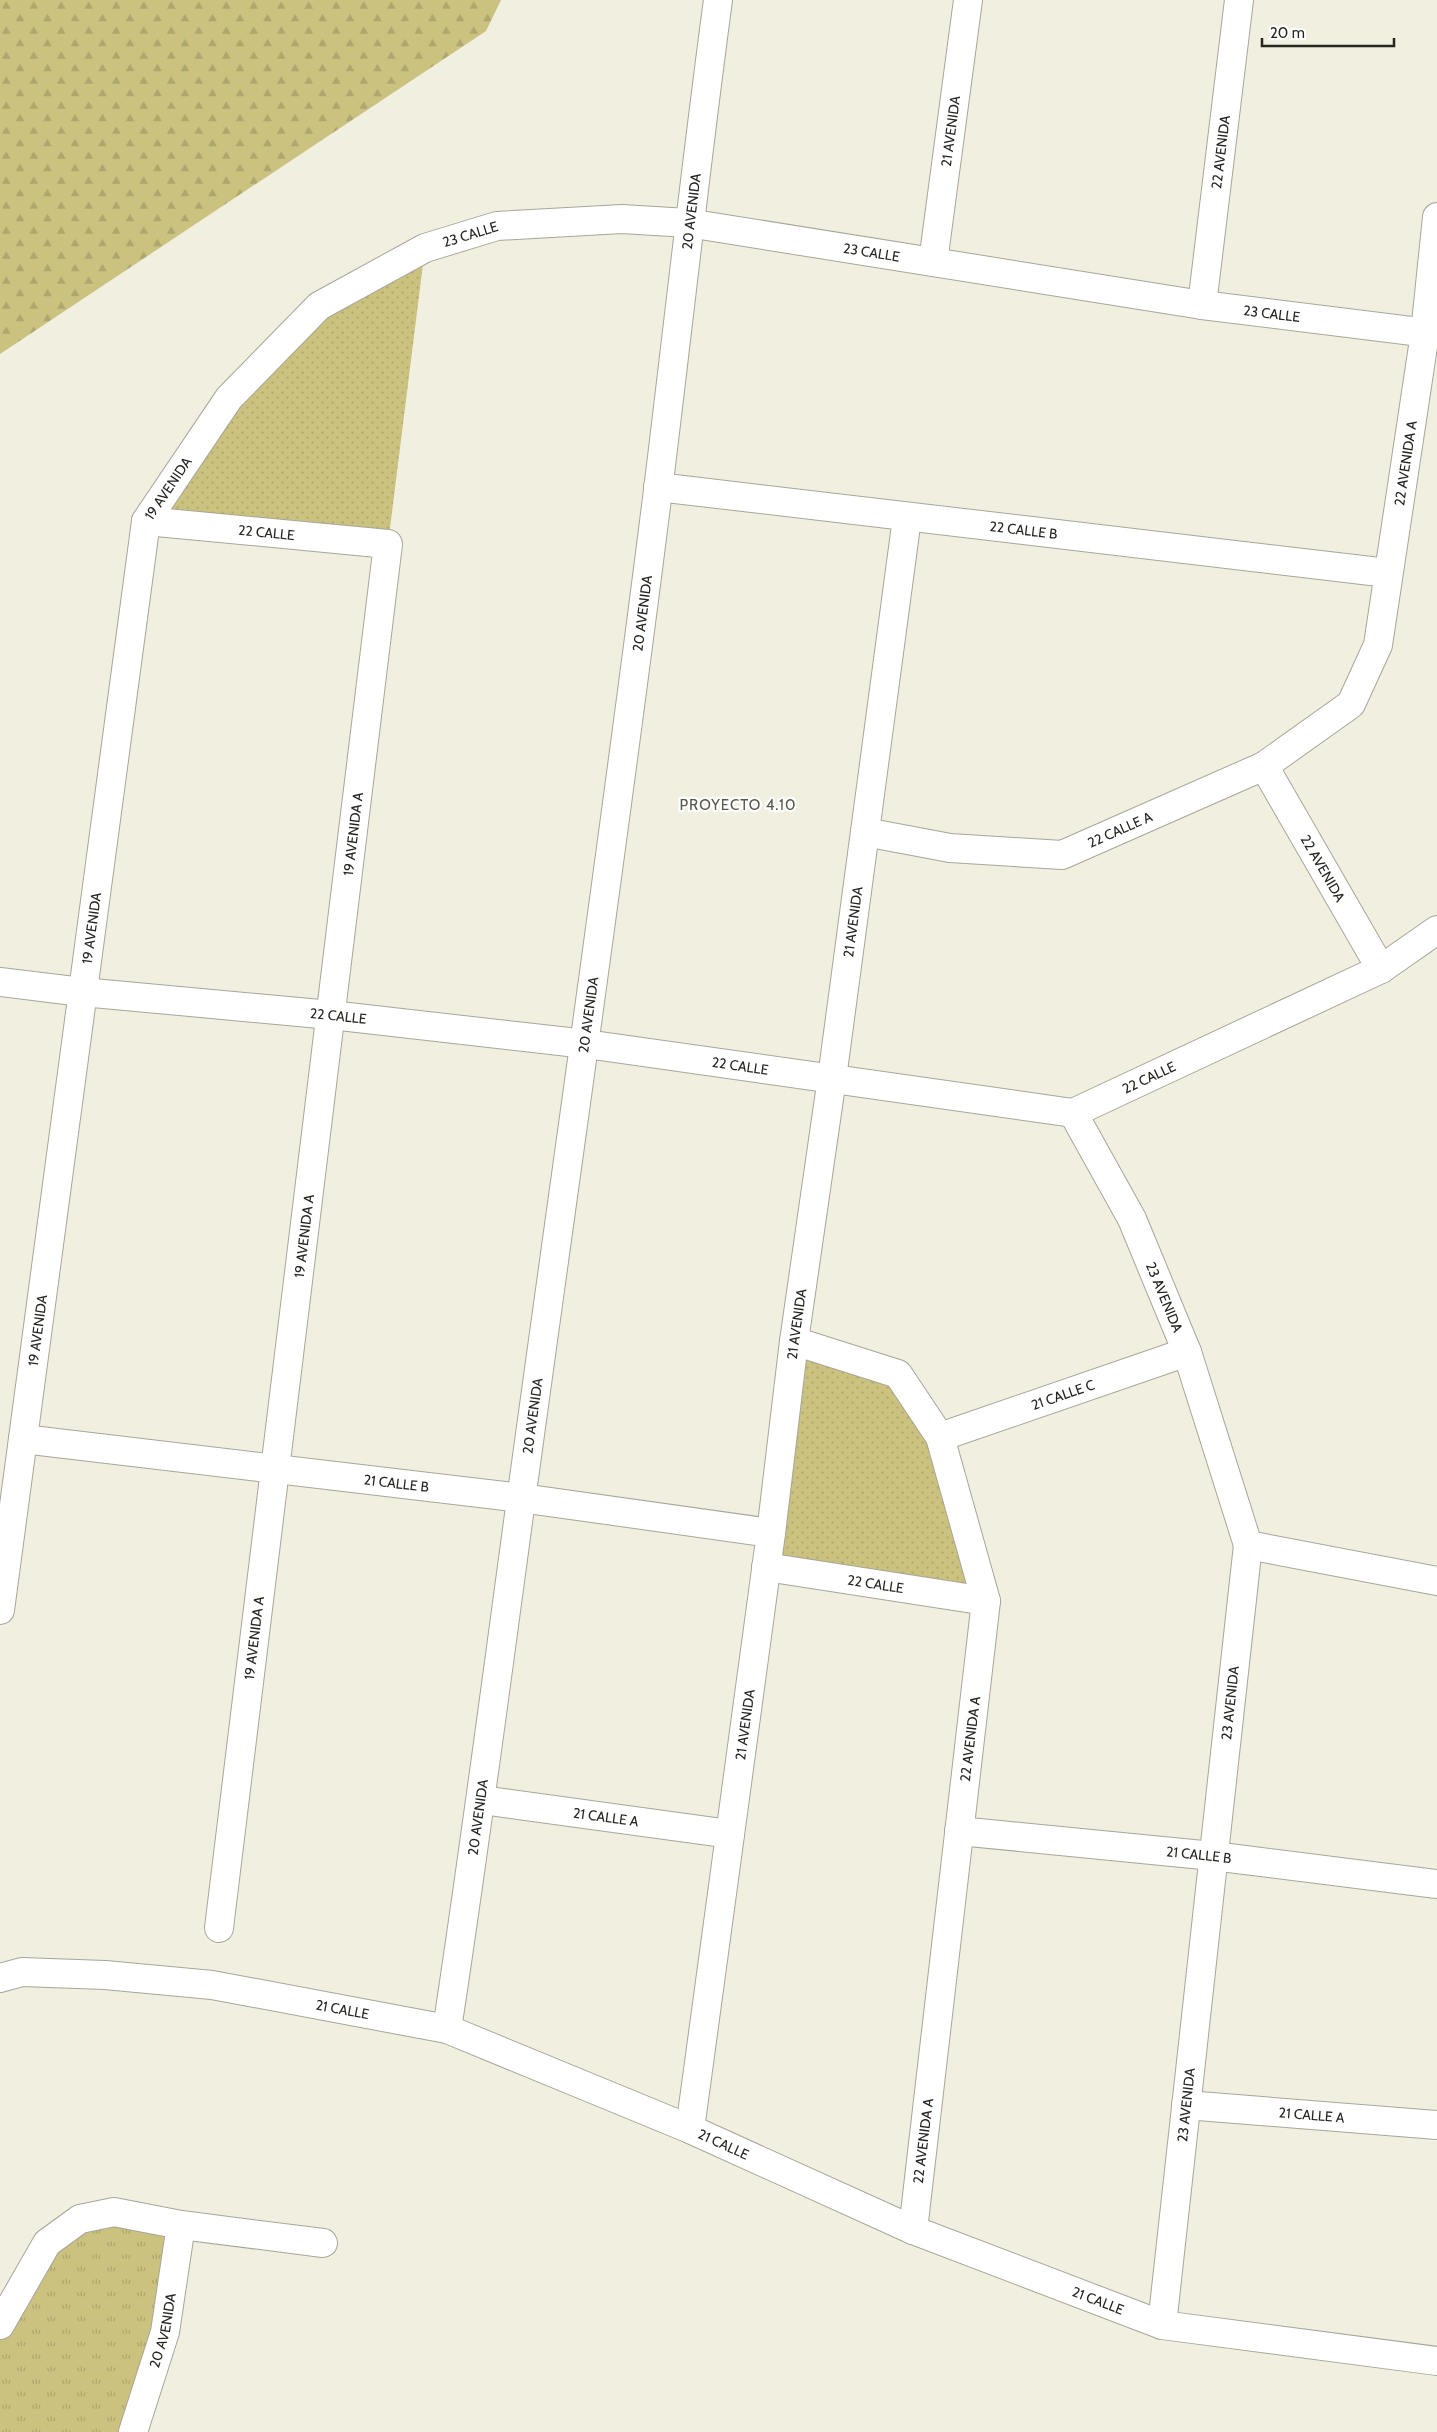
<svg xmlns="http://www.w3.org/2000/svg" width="1437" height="2432" font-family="Cabin,sans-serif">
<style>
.grass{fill:url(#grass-tufts)}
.forest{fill:url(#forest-firs)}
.park{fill:url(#park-dots)}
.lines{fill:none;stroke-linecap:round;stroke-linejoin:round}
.street-casing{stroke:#a8a699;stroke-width:30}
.secondary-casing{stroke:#a8a699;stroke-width:30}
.street{stroke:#fff;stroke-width:28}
.secondary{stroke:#fff;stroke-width:28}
.labels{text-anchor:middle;stroke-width:4.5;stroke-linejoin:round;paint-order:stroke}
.street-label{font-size:14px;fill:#262520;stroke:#fff}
.neighbourhood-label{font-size:15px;letter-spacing:1px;fill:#59574b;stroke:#fff}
</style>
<defs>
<pattern id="grass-tufts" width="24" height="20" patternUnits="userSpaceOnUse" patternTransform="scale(1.25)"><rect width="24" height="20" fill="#cbc27f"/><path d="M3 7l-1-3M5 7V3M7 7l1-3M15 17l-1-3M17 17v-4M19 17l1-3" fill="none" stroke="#aea76d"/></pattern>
<pattern id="forest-firs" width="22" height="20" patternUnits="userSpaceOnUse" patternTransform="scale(1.25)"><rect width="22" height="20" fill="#cbc27f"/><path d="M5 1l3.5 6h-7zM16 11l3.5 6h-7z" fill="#aea76d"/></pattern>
<pattern id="park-dots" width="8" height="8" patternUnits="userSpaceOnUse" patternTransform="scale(1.25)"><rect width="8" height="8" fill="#cbc27f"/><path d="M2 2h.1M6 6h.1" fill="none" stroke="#aea76d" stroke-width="1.8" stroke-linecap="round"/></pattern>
</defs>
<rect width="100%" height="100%" fill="#f0efe0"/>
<path class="grass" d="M 80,2219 L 181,2225 L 133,2432 L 0,2432 L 0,2325 Z"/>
<path class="forest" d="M 0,0 L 501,0 L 486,31 L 0,354 Z"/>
<g class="park">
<path d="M 425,248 L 388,544 L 146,521 L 319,306 Z"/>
<path d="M 794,1341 L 898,1374 L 940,1437 L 986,1601 L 766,1567 Z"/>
</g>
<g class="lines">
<defs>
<g id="street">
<path id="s1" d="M 933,262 L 968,0"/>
<path id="s2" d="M 1202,305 L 1239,0"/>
<path id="s3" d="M 658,487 L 1388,573"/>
<path id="s4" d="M 146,521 L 388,544 L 219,1928"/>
<path id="s5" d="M 1264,766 L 1381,969"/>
<path id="s6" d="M 865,832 L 950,848 L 1062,855 L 1264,766 L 1351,704 L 1378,645 L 1425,333 L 1437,217"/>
<path id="s7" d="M 0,982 L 82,992 L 331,1015 L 586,1044 L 1073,1113 L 1381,969 L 1437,930"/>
<path id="s8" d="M 1073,1113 L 1132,1219 L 1187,1352 L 1248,1545 L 1162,2325"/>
<path d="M 794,1341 L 898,1374 L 940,1437 L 986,1601 L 913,2230"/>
<path id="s9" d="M 940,1437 L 1187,1352"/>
<path id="s10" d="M 23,1439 L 521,1498 L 771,1533"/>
<path d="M 1248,1545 L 1437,1581"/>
<path id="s11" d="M 766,1567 L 986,1601"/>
<path id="s12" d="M 0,1610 L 146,521 L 229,398 L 319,306 L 425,248 L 497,226 L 622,219 L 688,223 L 1202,305 L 1437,334"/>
<path id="s13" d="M 482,1800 L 730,1834"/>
<path id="s14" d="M 959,1831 L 1213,1856 L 1437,1884"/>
<path id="s15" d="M 447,2029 C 474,1853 497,1676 521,1500 C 567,1163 616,827 658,490 C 678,327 696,163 718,0"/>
<path id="s16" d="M 1186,2105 L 1437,2125"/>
<path id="s17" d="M 690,2129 L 771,1533 L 794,1341 L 832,1078 L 907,518"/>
<path d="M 0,2325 L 47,2243 L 80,2219 L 114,2212 L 181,2225 L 323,2243"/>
<path id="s18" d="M 133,2432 L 165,2332 L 181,2225"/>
</g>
<g id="secondary">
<path id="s19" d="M 0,1978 L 22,1972 L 105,1975 L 212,1985 L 447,2029 L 690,2129 L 913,2230 L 1162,2325 L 1437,2361"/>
</g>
</defs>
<use href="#street" class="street-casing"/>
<use href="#secondary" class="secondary-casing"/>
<use href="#street" class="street"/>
<use href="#secondary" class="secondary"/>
</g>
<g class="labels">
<g class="street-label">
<text dy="5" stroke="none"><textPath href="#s1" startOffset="132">21 AVENIDA</textPath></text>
<text dy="5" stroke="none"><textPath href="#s2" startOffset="154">22 AVENIDA</textPath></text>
<text dy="5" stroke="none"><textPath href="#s15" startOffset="1834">20 AVENIDA</textPath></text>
<text dy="5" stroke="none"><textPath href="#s12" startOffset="1544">23 CALLE</textPath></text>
<text dy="5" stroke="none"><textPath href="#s12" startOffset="1949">23 CALLE</textPath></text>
<text dy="5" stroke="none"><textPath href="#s12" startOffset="2354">23 CALLE</textPath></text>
<text dy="5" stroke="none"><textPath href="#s6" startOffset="775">22 AVENIDA A</textPath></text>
<text dy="5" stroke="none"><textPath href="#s12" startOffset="1138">19 AVENIDA</textPath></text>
<text dy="5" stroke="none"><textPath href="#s3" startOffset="368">22 CALLE B</textPath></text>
<text dy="5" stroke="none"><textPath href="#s4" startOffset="121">22 CALLE</textPath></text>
<text dy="5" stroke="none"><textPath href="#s15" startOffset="1429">20 AVENIDA</textPath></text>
<text dy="5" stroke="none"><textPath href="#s6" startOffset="262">22 CALLE A</textPath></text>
<text transform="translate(353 834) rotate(-83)" y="5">19 AVENIDA A</text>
<text dy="5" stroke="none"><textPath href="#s5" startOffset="118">22 AVENIDA</textPath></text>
<text dy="5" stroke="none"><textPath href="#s17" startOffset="1218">21 AVENIDA</textPath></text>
<text dy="5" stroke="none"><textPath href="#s12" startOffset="688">19 AVENIDA</textPath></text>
<text dy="5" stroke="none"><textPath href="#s7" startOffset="340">22 CALLE</textPath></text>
<text dy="5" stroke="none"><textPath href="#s15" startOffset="1024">20 AVENIDA</textPath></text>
<text dy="5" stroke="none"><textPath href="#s7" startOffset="745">22 CALLE</textPath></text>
<text dy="5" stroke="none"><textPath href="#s7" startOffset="1165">22 CALLE</textPath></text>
<text transform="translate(304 1236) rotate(-83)" y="5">19 AVENIDA A</text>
<text dy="5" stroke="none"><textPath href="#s8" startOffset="206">23 AVENIDA</textPath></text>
<text dy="5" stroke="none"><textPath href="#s17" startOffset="812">21 AVENIDA</textPath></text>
<text dy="5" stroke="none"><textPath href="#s12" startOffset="282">19 AVENIDA</textPath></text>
<text dy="5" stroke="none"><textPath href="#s9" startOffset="130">21 CALLE C</textPath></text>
<text dy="5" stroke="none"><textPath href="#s15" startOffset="619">20 AVENIDA</textPath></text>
<text dy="5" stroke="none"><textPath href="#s10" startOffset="376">21 CALLE B</textPath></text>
<text dy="5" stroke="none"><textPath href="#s11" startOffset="111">22 CALLE</textPath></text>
<text transform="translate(254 1638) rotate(-83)" y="5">19 AVENIDA A</text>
<text transform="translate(1230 1703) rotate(-84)" y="5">23 AVENIDA</text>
<text dy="5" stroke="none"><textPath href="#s17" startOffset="408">21 AVENIDA</textPath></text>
<text transform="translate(970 1739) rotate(-83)" y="5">22 AVENIDA A</text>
<text dy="5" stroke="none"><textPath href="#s13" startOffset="125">21 CALLE A</textPath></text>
<text dy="5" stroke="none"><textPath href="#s15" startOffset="214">20 AVENIDA</textPath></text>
<text dy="5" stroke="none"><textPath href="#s14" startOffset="241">21 CALLE B</textPath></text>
<text dy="5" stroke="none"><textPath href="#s19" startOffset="346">21 CALLE</textPath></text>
<text transform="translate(1186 2105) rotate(-84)" y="5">23 AVENIDA</text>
<text dy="5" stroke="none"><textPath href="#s16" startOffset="126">21 CALLE A</textPath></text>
<text transform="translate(923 2141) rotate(-83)" y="5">22 AVENIDA A</text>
<text dy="5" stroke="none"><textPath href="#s19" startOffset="752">21 CALLE</textPath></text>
<text dy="5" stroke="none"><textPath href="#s19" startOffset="1158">21 CALLE</textPath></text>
<text dy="5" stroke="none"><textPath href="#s18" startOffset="106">20 AVENIDA</textPath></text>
</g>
<g class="neighbourhood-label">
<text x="738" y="810">PROYECTO 4.10</text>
</g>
</g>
<path d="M1262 38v8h132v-8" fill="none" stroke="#262520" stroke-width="2.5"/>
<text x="1270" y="38" font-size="15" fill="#262520" stroke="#ffffff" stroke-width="4" paint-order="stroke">20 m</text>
</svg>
